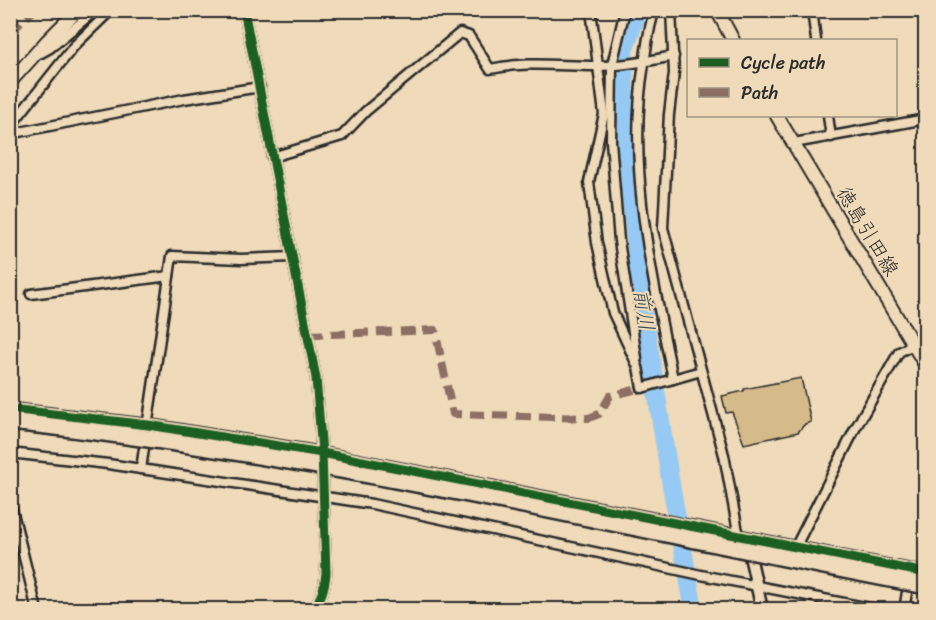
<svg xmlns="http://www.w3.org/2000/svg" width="936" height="620" font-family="Sriracha,'Klee One',sans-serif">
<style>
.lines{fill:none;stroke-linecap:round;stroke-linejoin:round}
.river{stroke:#96caf4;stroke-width:18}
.building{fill:#d5ba8a;stroke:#2b2b2b;stroke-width:1.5}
.minor-casing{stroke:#2b2b2b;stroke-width:13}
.tertiary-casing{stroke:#2b2b2b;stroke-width:15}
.secondary-casing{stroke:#2b2b2b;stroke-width:16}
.primary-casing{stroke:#2b2b2b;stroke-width:16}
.minor{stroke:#efdab9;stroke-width:8}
.tertiary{stroke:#efdab9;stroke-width:10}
.secondary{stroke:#efdab9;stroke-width:12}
.primary{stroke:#efdab9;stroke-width:12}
.motorway-bridge-casing{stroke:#2b2b2b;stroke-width:20;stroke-linecap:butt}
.motorway-bridge{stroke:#efdab9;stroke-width:15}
.quiet{stroke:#8d6e63;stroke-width:8;stroke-dasharray:15 8;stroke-linecap:butt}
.cycleway-casing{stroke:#efdab9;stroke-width:13}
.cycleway{stroke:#1b5e20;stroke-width:9}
.labels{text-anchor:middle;stroke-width:4.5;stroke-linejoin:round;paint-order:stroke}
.street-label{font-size:20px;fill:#2b2b2b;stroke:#efdab9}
.water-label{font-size:21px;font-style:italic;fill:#404b53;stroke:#efdab9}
</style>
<rect width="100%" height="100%" fill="#efdab9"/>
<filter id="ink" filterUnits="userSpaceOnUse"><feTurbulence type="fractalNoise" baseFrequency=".0167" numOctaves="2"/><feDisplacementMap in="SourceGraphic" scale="12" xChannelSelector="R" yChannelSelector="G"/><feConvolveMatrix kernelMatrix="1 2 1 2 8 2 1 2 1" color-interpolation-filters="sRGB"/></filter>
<g filter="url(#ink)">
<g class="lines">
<path class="river" d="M 639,10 L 624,51 L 625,141 L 641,297 L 671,485 L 694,610"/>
</g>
<path class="building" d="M 801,378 L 811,422 L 805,424 L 798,432 L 744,444 L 732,412 L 726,413 L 722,396 L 744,391 L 744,389 Z"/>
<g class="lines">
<defs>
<g id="minor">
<path d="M 244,10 L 316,378 L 322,453 L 326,573 C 325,587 322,599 312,610"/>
<path d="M 591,10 L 604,114 L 589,182 L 597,243 L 613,313 L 638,367 L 642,388 L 701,371"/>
<path d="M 625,10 L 612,65 L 611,141 L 619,241 L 637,358"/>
<path d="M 655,10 C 648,28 647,46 644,64 C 626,169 653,277 673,379"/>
<path d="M 671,10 L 674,73 L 669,114 L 663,228 L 724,455 L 739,537"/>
<path d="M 812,10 L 816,40"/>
<path d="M 41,53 L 50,48 L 96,10"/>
<path d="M 828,116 L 831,137"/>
<path d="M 10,127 L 74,46 L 111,10"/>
<path d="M 10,134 L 184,99 L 260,87"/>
<path d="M 794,143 L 926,119"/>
<path d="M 272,157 L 342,136 L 366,111 L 460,33 L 469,36 L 490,69 C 527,61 559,66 596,66 C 622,66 648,61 674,56"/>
<path d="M 31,294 L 169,276"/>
<path d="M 10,453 L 108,464 L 372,504 L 701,575 L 880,610"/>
<path d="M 141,469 L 172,256 L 241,259 L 293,257"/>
<path d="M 10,501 L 37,610"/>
<path d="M 795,548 L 855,429 L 899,352 L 913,345"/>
<path d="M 904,610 L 909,580"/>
</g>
<g id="tertiary">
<path d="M 10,409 L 148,425 L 322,453 L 926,573"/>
<path d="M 748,547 L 761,605"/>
</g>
<path id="secondary" d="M 10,82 L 47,41 L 78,10"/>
<g id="primary">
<path d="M 717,10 L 733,40"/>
<path d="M 777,116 L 926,366"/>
</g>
</defs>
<use href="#minor" class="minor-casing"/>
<use href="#tertiary" class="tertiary-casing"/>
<use href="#secondary" class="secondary-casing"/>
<use href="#primary" class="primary-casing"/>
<use href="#minor" class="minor"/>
<use href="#tertiary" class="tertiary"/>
<use href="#secondary" class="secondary"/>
<use href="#primary" class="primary"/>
<defs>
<path id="motorway-bridge" d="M 10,422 C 319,454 621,528 926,586"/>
</defs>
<use href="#motorway-bridge" class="motorway-bridge-casing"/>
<use href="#motorway-bridge" class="motorway-bridge"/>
<g class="quiet">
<path d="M 10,33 L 34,10"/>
<path d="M 308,335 L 435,330 L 453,414 L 589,418 L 599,414 L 610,396 L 642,388"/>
</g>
<defs>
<g id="cycleway">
<path d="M 244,10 L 316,378 L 322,453 L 326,573 C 325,587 322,599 312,610"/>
<path d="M 10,409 L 148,425 L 322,453 L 926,573"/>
</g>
</defs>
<use href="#cycleway" class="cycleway-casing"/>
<use href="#cycleway" class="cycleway"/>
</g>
</g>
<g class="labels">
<g class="street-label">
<text transform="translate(868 231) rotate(59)" y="7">徳島引田線</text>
</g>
<g class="water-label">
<text transform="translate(644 310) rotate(81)" y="7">前川</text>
</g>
</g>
<rect width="936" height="620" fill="none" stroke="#efdab9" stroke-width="36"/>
<rect x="18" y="18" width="900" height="584" fill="none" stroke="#2b2b2b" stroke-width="2" filter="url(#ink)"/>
<rect x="687" y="39" width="210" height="78" fill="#efdab9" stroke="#a19480" stroke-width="1.5"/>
<rect x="699" y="58" width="30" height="9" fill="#1b5e20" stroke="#a19480" stroke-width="1.5"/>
<text x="741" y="69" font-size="18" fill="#2b2b2b">Cycle path</text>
<rect x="699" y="88" width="30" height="9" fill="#8d6e63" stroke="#a19480" stroke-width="1.5"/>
<text x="741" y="99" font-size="18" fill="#2b2b2b">Path</text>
</svg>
